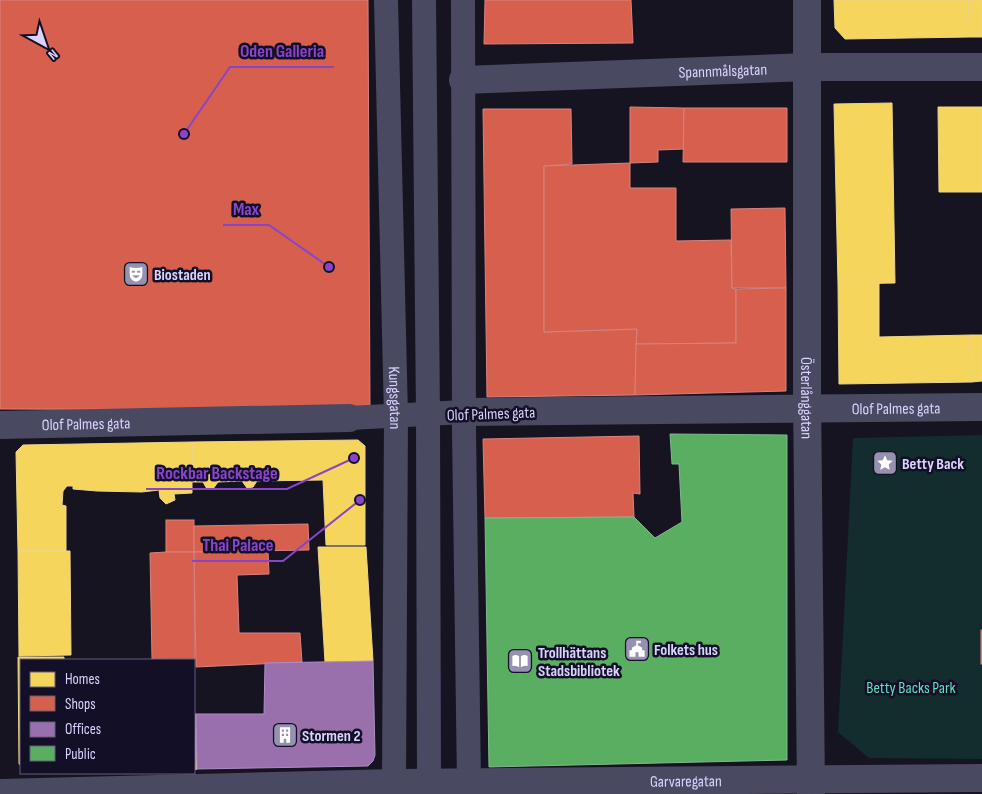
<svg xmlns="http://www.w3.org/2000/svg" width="982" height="794" font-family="'Sofia Sans Condensed',sans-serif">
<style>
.green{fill:#132c2d}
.homes{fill:#f6d55c;stroke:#edd58d}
.shops{fill:#d6604d;stroke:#d78382}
.offices{fill:#9970ab;stroke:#ac8ec4}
.public{fill:#5aae61;stroke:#80b990}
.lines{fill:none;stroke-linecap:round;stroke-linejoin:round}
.pedestrian{stroke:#4a4962;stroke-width:24}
.minor{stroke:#4a4962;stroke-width:28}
.labels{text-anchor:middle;stroke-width:5;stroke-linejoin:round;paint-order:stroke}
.street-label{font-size:16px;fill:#d9d4ff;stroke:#130f26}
.poi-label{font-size:16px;font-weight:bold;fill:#d9d4ff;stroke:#130f26;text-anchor:start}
.park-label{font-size:16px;fill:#5fe0c0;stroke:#130f26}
.leader{fill:none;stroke:#8945c9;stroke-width:2}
.callout-dot{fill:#8945c9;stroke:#130f26;stroke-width:2}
.callout-label{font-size:18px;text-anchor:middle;font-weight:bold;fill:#8945c9;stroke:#130f26;stroke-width:5;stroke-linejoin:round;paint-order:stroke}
</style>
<rect width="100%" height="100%" fill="#161421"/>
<path class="green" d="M 982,435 L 982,759 L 869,758 L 838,732 L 853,438 Z"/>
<g class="homes">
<path d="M 834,0 L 968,0 L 970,37 L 845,39 L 835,28 Z"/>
<path d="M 968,0 L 982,0 L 982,37 L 970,37 Z"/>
<path d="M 892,103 L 895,283 L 838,284 L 834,104 Z"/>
<path d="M 938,107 L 982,107 L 982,192 L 939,192 Z"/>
<path d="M 879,283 L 879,337 L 971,335 L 972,382 L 839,384 L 838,284 Z"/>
<path d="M 971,335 L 982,335 L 982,381 L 972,382 Z"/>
<path d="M 358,440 L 365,446 L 365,545 L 326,545 L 323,480 L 257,481 L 253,487 L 247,488 L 242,481 L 218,482 L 213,489 L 207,489 L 203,482 L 192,482 L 192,442 Z"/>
<path d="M 192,442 L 192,493 L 174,494 L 175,500 L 166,504 L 160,498 L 159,490 L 142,492 L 97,491 L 73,489 L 73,486 L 67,486 L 63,491 L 62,505 L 66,506 L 66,551 L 18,551 L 16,452 L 23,445 Z"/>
<path d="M 318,547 L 366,547 L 373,661 L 325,662 Z"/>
<path d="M 18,551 L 70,551 L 71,655 L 19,656 Z"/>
<path d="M 18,657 L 64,657 L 64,660 L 21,660 L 21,766 L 19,764 Z"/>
<path d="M 194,714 L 196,714 L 197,769 L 194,770 Z"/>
</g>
<g class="shops">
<path d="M 0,0 L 368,0 L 370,410 L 0,409 Z"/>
<path d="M 485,0 L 631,0 L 633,43 L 484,44 Z"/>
<path d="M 630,107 L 684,108 L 684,149 L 658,150 L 658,162 L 630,163 Z"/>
<path d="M 684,108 L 787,108 L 787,162 L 683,162 Z"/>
<path d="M 483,109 L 571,109 L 572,164 L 544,166 L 544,332 L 637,329 L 635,395 L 487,397 Z"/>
<path d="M 630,163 L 630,188 L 676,188 L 676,241 L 731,240 L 732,288 L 736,289 L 736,343 L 636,344 L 637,329 L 544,332 L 544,166 Z"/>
<path d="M 785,208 L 786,288 L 732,288 L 731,209 Z"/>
<path d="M 786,288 L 786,391 L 635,395 L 636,344 L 736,343 L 736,289 Z"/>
<path d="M 639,436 L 640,494 L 633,493 L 634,517 L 485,518 L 483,439 Z"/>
<rect x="166" y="520" width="28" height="32"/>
<path d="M 308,524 L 309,550 L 194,552 L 194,526 Z"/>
<path d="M 268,551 L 269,574 L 237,575 L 239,633 L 300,633 L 302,662 L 196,667 L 194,552 Z"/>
<path d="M 166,552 L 194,552 L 195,660 L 152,659 L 150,553 Z"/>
<rect x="981" y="630" width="1" height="34"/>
</g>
<path class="offices" d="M 373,661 L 375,755 L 373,761 L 368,766 L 197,769 L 196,714 L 264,714 L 265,663 Z"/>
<path class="public" d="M 670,434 L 787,435 L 787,760 L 489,767 L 485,518 L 634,517 L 655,538 L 682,522 L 679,464 L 672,464 Z"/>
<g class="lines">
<g class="pedestrian">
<path id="s1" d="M 386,0 L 396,416 L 394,783"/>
<path d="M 424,0 L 428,415 L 429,783"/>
<path d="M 463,0 L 464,430 L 469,783"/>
<path d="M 349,418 L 464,412"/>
</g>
<g class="minor">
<path id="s2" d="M 807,0 L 807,391 L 811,794"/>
<path id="s3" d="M 463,80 L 808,67 L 982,67"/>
<path id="s4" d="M 464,412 L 982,407"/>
<path id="s5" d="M 0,425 L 349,418"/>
<path id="s6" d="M 0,793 L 394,783 L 982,778"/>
</g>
</g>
<defs>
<symbol id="theatre-square" viewBox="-11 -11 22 22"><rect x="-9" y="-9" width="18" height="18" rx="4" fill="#9591b1" stroke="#130f26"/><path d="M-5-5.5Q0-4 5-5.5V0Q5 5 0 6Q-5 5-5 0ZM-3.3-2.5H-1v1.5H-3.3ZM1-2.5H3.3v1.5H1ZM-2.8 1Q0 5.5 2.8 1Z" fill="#fff"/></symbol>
<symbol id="sight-square" viewBox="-11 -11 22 22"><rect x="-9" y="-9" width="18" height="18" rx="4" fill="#9591b1" stroke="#130f26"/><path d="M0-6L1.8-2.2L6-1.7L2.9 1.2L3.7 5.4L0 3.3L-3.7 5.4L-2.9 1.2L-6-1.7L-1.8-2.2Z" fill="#fff"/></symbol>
<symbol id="civic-square" viewBox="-11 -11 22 22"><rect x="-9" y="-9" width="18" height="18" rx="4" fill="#9591b1" stroke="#130f26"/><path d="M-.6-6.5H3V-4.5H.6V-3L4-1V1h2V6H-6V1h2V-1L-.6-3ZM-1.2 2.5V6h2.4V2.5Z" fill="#fff"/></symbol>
<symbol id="library-square" viewBox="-11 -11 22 22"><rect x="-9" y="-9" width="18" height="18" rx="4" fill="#9591b1" stroke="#130f26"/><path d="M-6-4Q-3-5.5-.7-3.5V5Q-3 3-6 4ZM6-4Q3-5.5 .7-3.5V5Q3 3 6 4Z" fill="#fff"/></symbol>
<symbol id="building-square" viewBox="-11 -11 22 22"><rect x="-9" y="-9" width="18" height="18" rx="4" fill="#9591b1" stroke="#130f26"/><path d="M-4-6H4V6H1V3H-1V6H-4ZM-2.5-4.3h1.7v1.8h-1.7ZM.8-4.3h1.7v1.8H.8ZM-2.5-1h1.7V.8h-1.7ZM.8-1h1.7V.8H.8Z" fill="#fff"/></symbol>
</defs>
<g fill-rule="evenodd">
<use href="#theatre-square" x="122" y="260" width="28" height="28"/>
<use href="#sight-square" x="871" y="449" width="28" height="28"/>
<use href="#civic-square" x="623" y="635" width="28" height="28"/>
<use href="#library-square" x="506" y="647" width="28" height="28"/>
<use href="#building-square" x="271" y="721" width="28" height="28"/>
</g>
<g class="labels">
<g class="street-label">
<text dy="6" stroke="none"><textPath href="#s3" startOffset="260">Spannmålsgatan</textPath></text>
<text dy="6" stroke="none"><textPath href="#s1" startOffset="398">Kungsgatan</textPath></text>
<text dy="6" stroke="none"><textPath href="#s2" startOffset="398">Österlånggatan</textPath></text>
<text dy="6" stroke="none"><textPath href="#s4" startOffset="432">Olof Palmes gata</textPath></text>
<text transform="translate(491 413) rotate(-2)" y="6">Olof Palmes gata</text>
<text dy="6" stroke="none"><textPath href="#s5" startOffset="86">Olof Palmes gata</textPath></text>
<text dy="6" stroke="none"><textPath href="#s6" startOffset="686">Garvaregatan</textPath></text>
</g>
<g class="poi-label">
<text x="154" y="280">Biostaden</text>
<text x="902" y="469">Betty Back</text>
<text x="654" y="655">Folkets hus</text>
<text x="538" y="658">Trollhättans<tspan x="538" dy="18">Stadsbibliotek</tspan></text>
<text x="302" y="741">Stormen 2</text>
</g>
<g class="park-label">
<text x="911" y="693">Betty Backs Park</text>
</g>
</g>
<path class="leader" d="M184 134L230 67H334M329 267L269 225H223M354 458L287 489H146M360 500L283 561H192"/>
<g class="callout-dot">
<circle cx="184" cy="134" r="5"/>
<circle cx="329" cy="267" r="5"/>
<circle cx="354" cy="458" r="5"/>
<circle cx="360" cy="500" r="5"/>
</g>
<g class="callout-label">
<text x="282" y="57">Oden Galleria</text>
<text x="246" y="215">Max</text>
<text x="217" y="479">Rockbar Backstage</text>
<text x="238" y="551">Thai Palace</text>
</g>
<rect x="20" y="659" width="175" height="115" fill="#130f26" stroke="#625e7d"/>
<rect x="30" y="672" width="25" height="15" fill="#f6d55c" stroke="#625e7d"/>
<text x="65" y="684" font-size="15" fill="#d9d4ff">Homes</text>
<rect x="30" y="696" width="25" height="15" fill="#d6604d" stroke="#625e7d"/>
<text x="65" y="709" font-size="15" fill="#d9d4ff">Shops</text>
<rect x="30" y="722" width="25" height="15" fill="#9970ab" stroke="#625e7d"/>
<text x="65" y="734" font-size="15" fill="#d9d4ff">Offices</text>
<rect x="30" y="746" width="25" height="15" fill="#5aae61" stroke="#625e7d"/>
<text x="65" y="759" font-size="15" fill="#d9d4ff">Public</text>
<g transform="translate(45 45) rotate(140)" stroke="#130f26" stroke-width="4" paint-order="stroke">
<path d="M0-4L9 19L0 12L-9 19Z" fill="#d9d4ff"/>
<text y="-8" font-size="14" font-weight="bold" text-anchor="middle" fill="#d9d4ff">N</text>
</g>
</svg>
